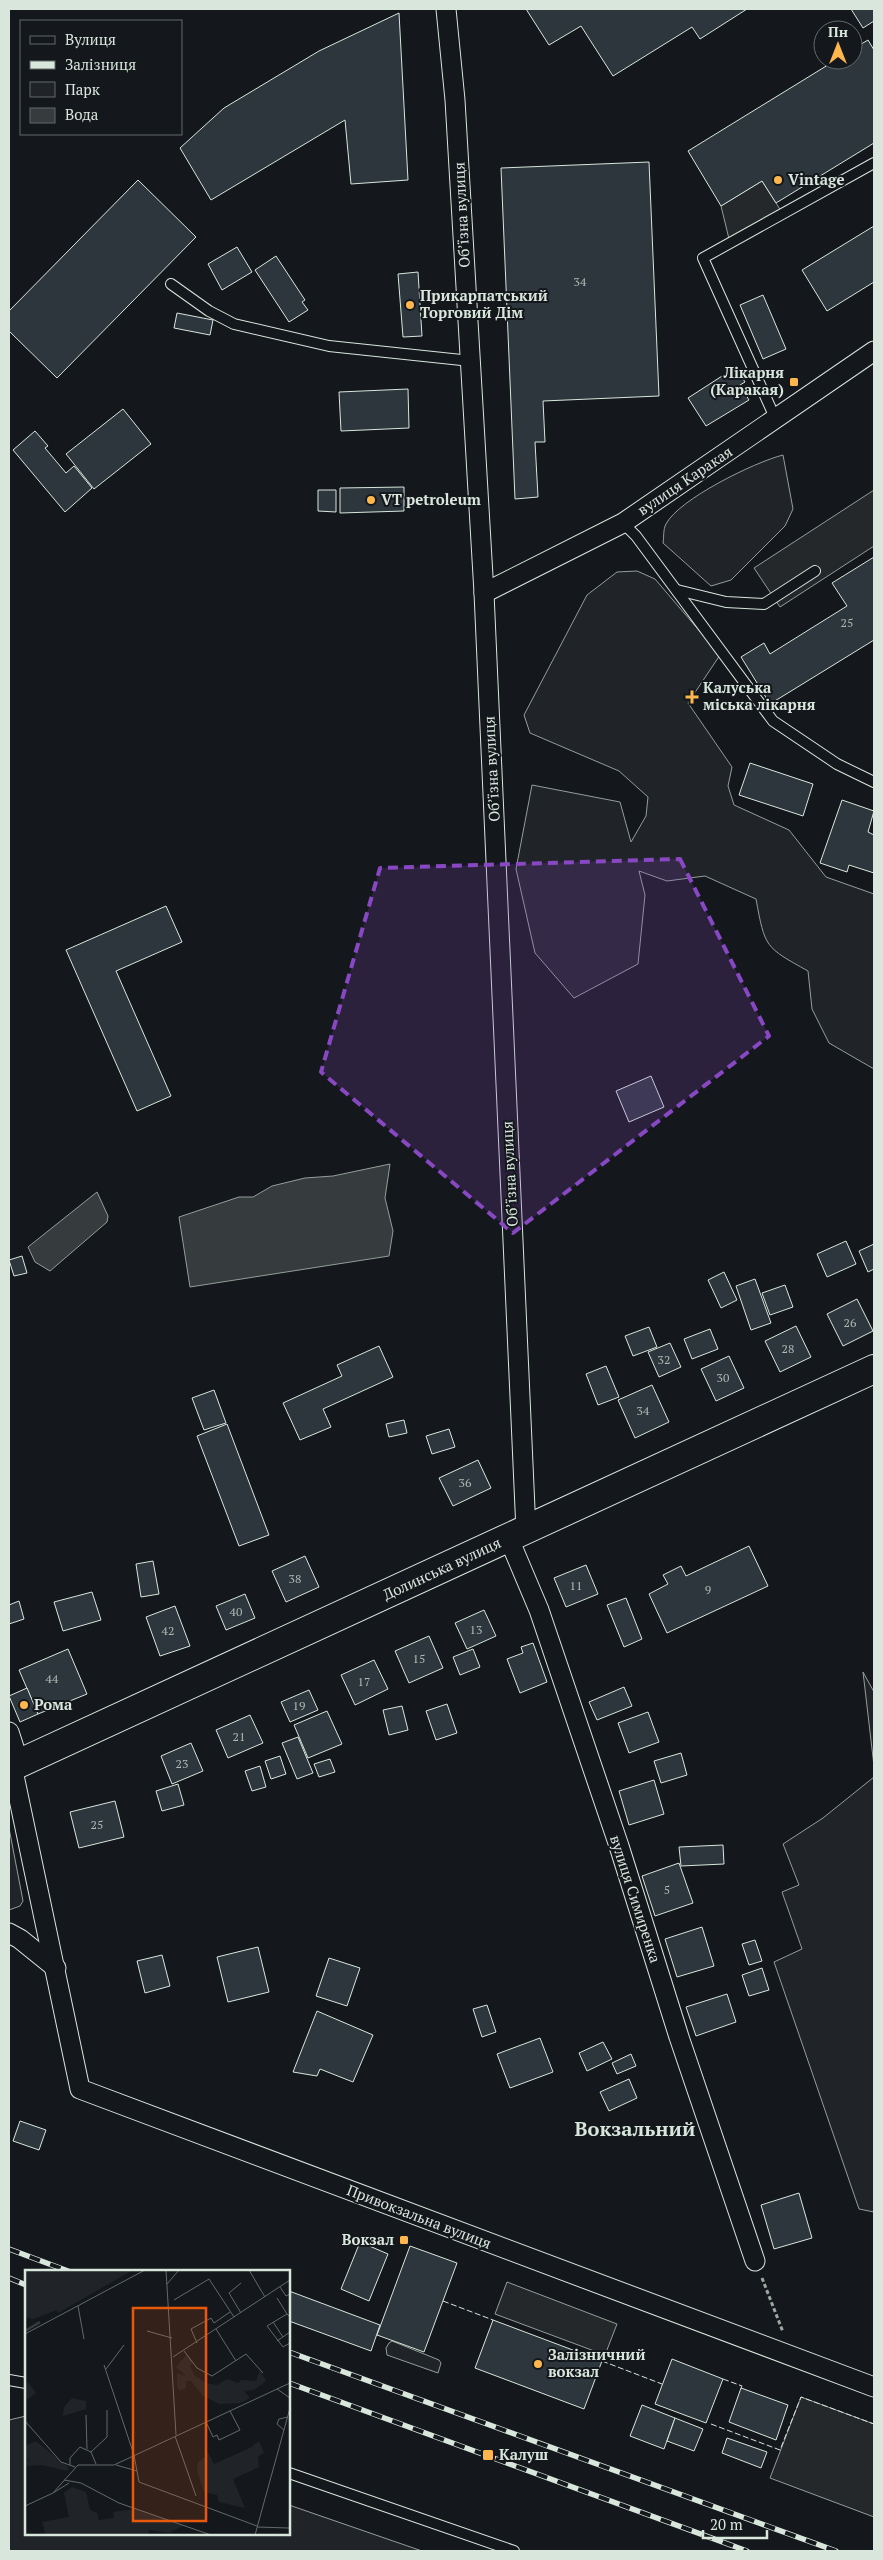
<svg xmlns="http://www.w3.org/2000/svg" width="883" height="2560" font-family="'PT Serif',serif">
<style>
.green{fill:#202428;stroke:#939e99}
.parking{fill:#24282b;stroke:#939e99}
.water{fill:#363b3e;stroke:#939e99}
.building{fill:#2c363c;stroke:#d8e6dc}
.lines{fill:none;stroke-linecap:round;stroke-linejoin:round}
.service-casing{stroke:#d8e6dc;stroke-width:12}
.minor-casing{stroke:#d8e6dc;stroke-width:21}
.secondary-casing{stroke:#d8e6dc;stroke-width:30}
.path{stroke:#9da8a2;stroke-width:3;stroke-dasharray:4 2.5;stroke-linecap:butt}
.service{stroke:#14181c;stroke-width:10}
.minor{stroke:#14181c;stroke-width:19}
.secondary{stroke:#14181c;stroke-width:28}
.rail-casing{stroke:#d8e6dc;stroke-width:5.5}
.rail{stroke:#14181c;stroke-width:4;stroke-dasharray:11;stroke-linecap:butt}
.fence{stroke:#d8e6dc;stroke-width:1;stroke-dasharray:6 2.5;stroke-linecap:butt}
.marked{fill:#8948c3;fill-opacity:0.2;stroke:#8948c3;stroke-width:4;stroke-dasharray:10 6;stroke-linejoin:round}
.poi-dot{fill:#ffb74d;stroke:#14181c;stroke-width:2}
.labels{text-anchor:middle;stroke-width:4;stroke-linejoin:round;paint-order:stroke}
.number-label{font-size:12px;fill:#adbab4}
.poi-label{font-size:15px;font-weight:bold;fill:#d8e6dc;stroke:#14181c;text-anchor:start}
.street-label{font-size:15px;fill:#d8e6dc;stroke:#14181c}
.district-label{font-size:20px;font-weight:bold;fill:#d8e6dc;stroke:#14181c}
.inset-river{fill:none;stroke:#363b3e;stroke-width:2.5}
.inset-road{fill:none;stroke:#626a69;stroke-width:1}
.view{fill:#e8590c;fill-opacity:0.15;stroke:#e8590c;stroke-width:2.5}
.inset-edge{fill:none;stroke:#d8e6dc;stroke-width:2.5}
</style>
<rect width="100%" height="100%" fill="#14181c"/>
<g class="green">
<path d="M 783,455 L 793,509 L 785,526 L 731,580 L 711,586 L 663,543 C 664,538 663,529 666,524 C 679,499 755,462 783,455 Z"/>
<path d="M 637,571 L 655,579 L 720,655 L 688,703 L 732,767 L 728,786 L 734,805 L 789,830 L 826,877 L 874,894 L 874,1069 L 829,1043 L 812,1009 L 808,971 C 765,947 765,948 756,899 L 705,876 L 667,881 L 639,871 L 645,895 L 638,964 L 574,998 L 535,953 L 516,869 L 532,785 L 620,802 L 631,842 L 646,816 L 648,797 L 619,771 L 530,733 L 524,715 L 587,595 L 617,572 Z"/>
<path d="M 863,1672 L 874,1692 L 874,1766 Z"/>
<path d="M 874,1777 L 874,2212 L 859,2209 L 774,1962 L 802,1949 L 782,1892 L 799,1885 L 783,1844 L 823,1818 Z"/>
<path d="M 9,1828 L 23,1901 L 20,1906 L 9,1910 Z"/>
<path d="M 392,2341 L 439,2360 L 441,2363 L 438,2373 L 387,2355 L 386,2348 L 389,2343 Z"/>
<path d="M 26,2416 L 26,2534 L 289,2534 L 289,2505 L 422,2551 L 9,2551 L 9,2420 Z"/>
</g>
<g class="parking">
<path d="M 762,181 L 783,214 L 730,243 L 721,206 Z"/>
<path d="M 874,490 L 874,546 L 780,607 L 754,568 Z"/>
<path d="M 507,2282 L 617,2324 L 605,2355 L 495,2314 Z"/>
<path d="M 801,2397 L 874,2424 L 874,2517 L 770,2478 Z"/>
</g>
<g class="water">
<path d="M 390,1164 L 385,1198 L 393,1231 L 389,1256 L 190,1287 L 179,1217 L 239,1197 L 253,1197 L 272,1186 L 305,1178 L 333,1176 Z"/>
<path d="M 97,1192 L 108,1216 L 107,1222 L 50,1271 L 35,1262 L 28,1247 Z"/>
</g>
<g class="building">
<path d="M 526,9 L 747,9 L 700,39 L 692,27 L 613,76 L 581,26 L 549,45 Z"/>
<path d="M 851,9 L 874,9 L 874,21 L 863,28 Z"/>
<path d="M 399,13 L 408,180 L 351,184 L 345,120 L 211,200 L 180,148 L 224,108 L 319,51 Z"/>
<path d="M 868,40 L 874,50 L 874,143 L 776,203 L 762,181 L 721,206 L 688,151 L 836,60 L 853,60 L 853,49 Z"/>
<path d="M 649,162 L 659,396 L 543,401 L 545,442 L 535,442 L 538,497 L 515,499 L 501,168 Z"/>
<path d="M 138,180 L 196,237 L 57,378 L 9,331 L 9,311 Z"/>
<path d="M 874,226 L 874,282 L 827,311 L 802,270 Z"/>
<path d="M 237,247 L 252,272 L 222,290 L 208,264 Z"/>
<path d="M 276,256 L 305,300 L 302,302 L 308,310 L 289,322 L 255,270 Z"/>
<path d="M 418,272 L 422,336 L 403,337 L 398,274 Z"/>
<path d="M 763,295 L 786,349 L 763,359 L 740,305 Z"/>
<path d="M 177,313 L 213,320 L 210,335 L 174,328 Z"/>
<path d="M 736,367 L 745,382 L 740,385 L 749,400 L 706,426 L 688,398 Z"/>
<path d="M 408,389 L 409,428 L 341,431 L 339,392 Z"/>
<path d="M 123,409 L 151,444 L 94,489 L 66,454 Z"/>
<path d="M 35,431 L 48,446 L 45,448 L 66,473 L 74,466 L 92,488 L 65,512 L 13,450 Z"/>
<path d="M 404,487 L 404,511 L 340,513 L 340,488 Z"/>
<path d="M 318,490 L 336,490 L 336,512 L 318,511 Z"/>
<path d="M 874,557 L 874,640 L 770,704 L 741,657 L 764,643 L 770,654 L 847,606 L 832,583 Z"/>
<path d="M 750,763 L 813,784 L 803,816 L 739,795 Z"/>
<path d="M 842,800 L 874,811 L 868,832 L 874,835 L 874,873 L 849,865 L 847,872 L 820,863 Z"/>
<path d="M 166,906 L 182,942 L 116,971 L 171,1096 L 137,1111 L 66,950 Z"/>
<path d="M 651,1076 L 664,1107 L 629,1122 L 616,1091 Z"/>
<path d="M 846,1241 L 856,1264 L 827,1277 L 817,1254 Z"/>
<path d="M 874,1244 L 874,1269 L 868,1272 L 859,1251 Z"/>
<path d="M 22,1256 L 27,1273 L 14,1276 L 9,1260 Z"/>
<path d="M 724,1272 L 737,1300 L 721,1308 L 708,1280 Z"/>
<path d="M 755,1279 L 771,1323 L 751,1330 L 736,1286 Z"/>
<path d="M 785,1285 L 793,1307 L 770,1315 L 762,1293 Z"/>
<path d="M 857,1299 L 873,1331 L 843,1346 L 827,1314 Z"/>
<path d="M 796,1326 L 811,1357 L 780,1372 L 765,1341 Z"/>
<path d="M 649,1327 L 657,1347 L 633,1356 L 625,1336 Z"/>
<path d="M 710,1329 L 718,1349 L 692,1359 L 684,1339 Z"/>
<path d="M 670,1343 L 681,1367 L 659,1377 L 648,1352 Z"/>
<path d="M 379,1346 L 393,1377 L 323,1409 L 331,1427 L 300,1440 L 283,1403 L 342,1376 L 337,1365 Z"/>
<path d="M 729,1356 L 744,1388 L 716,1401 L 701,1369 Z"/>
<path d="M 606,1366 L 619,1397 L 598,1405 L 586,1374 Z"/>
<path d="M 652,1385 L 669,1422 L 635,1438 L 618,1400 Z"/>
<path d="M 214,1390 L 226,1423 L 204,1430 L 192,1398 Z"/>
<path d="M 404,1420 L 407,1433 L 389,1437 L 386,1424 Z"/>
<path d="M 227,1424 L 269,1535 L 239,1546 L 197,1436 Z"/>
<path d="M 449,1429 L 455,1447 L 432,1454 L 426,1436 Z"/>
<path d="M 478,1460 L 491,1488 L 453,1506 L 439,1478 Z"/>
<path d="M 749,1546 L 768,1586 L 667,1633 L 649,1594 L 668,1584 L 663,1575 L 681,1566 L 686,1576 Z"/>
<path d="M 305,1556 L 319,1587 L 286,1602 L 272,1571 Z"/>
<path d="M 153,1561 L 159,1594 L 141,1597 L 136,1564 Z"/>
<path d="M 586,1565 L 598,1594 L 566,1607 L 554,1578 Z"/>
<path d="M 92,1592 L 101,1620 L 63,1631 L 54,1602 Z"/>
<path d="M 245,1594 L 255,1618 L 226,1630 L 216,1606 Z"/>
<path d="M 626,1598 L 642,1639 L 624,1647 L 607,1605 Z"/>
<path d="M 19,1601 L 24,1619 L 9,1624 L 9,1605 Z"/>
<path d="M 175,1606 L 190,1646 L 160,1656 L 146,1617 Z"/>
<path d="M 484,1610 L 496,1636 L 467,1649 L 455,1623 Z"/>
<path d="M 429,1636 L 443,1668 L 409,1683 L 395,1651 Z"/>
<path d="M 533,1643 L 547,1682 L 520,1693 L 507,1659 L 523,1653 L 521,1647 Z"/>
<path d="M 68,1649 L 87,1694 L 38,1714 L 19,1670 Z"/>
<path d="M 473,1649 L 480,1667 L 460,1675 L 453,1657 Z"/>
<path d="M 374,1660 L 388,1689 L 355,1705 L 341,1675 Z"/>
<path d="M 624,1687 L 632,1706 L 597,1720 L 589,1702 Z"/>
<path d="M 27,1688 L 38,1714 L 20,1722 L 9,1696 Z"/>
<path d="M 309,1690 L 318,1710 L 290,1722 L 281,1702 Z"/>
<path d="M 447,1704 L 457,1733 L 436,1740 L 426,1711 Z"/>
<path d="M 402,1706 L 408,1730 L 389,1735 L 383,1710 Z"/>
<path d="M 327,1711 L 342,1744 L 308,1758 L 294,1725 Z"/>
<path d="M 648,1712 L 659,1742 L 629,1753 L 618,1723 Z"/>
<path d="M 250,1715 L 263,1743 L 228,1758 L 216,1730 Z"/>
<path d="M 298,1737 L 313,1773 L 297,1779 L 282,1743 Z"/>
<path d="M 191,1743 L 203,1771 L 172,1784 L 161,1756 Z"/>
<path d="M 681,1753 L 687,1775 L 661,1783 L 654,1761 Z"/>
<path d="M 280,1756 L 286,1774 L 271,1779 L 265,1761 Z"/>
<path d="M 330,1759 L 335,1772 L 319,1777 L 314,1764 Z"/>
<path d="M 260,1766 L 266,1787 L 252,1791 L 245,1771 Z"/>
<path d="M 654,1780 L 664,1814 L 629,1825 L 619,1791 Z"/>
<path d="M 178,1784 L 184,1805 L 162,1811 L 156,1791 Z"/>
<path d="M 115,1801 L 124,1837 L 79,1848 L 70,1812 Z"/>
<path d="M 723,1845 L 724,1864 L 681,1866 L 679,1847 Z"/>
<path d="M 679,1863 L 693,1903 L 655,1916 L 642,1876 Z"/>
<path d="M 702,1927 L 714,1966 L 677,1977 L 665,1939 Z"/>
<path d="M 755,1940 L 762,1961 L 749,1965 L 742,1944 Z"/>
<path d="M 258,1947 L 269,1992 L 228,2002 L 217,1957 Z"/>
<path d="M 162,1955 L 170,1986 L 145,1993 L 137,1961 Z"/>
<path d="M 329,1958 L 360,1968 L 347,2006 L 316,1996 Z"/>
<path d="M 762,1968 L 769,1990 L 749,1996 L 742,1975 Z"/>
<path d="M 727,1994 L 736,2022 L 696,2036 L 686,2007 Z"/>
<path d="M 487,2005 L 496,2032 L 482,2037 L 473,2009 Z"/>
<path d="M 317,2011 L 373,2035 L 353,2082 L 320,2069 L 317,2076 L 293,2072 Z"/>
<path d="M 540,2038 L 553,2072 L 510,2088 L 497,2054 Z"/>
<path d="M 603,2042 L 612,2059 L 587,2071 L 579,2053 Z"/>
<path d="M 631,2054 L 636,2066 L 617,2074 L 612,2063 Z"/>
<path d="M 629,2079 L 637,2098 L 609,2111 L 600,2092 Z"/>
<path d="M 20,2121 L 46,2130 L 39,2150 L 13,2141 Z"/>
<path d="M 799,2193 L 812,2238 L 774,2249 L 761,2205 Z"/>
<path d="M 360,2242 L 388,2254 L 369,2301 L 341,2289 Z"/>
<path d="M 410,2246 L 457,2263 L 424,2352 L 377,2335 Z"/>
<path d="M 289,2291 L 380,2325 L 371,2351 L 289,2321 Z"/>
<path d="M 493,2320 L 602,2361 L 584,2409 L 475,2368 Z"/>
<path d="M 672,2359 L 723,2379 L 706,2423 L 655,2404 Z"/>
<path d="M 741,2388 L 788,2405 L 776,2440 L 729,2422 Z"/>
<path d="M 642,2405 L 675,2418 L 664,2449 L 630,2436 Z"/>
<path d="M 675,2418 L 703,2429 L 694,2451 L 667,2441 Z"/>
<path d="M 727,2438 L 767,2452 L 761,2468 L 722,2453 Z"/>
</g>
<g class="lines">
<defs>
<g id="service">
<path d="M 171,284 L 209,311 L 234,324 L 329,346 L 471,361"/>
<path d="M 776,420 L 703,258 L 874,163"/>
<path d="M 623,523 L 636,536 L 773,721 L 837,764 L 874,782"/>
<path d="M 677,590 L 726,602 L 764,604 L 815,571"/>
<path d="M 9,2380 L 26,2383"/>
<path d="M 289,2473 L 514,2551"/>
</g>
<g id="minor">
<path d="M 446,9 L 455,100 L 484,593 L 526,1531"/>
<path d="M 484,593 L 623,523 L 874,351"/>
<path d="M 509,1539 L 539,1610 L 619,1846 L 679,2037 L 755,2261"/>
<path d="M 9,1732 L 19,1763"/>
<path d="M 12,1766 L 80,2089 L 874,2387"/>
<path d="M 9,1933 L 20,1939 L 56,1968"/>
</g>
<path id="secondary" d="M 9,1768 L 874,1369"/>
</defs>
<use href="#service" class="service-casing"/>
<use href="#minor" class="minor-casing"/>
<use href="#secondary" class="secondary-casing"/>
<path class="path" d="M 762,2278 L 783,2332"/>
<use href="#service" class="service"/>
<use href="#minor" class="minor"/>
<use href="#secondary" class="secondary"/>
<defs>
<g id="rail">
<path d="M 9,2249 L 68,2271"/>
<path d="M 9,2278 L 26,2285"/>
<path d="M 289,2352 L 836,2551"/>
<path d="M 289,2383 L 747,2551"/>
</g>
</defs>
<use href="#rail" class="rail-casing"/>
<use href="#rail" class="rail"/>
<g class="fence">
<path d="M 443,2301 L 493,2320"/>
<path d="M 602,2361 L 662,2384"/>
<path d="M 723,2379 L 742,2386 L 741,2388"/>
<path d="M 711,2424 L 780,2450 L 801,2397 L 874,2424"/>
</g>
</g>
<path class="marked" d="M 680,859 L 769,1036 L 513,1233 L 321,1072 L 380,868 Z"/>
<g class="poi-dot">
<circle cx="778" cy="180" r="5"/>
<circle cx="410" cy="305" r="5"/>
<rect x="789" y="377" width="10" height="10" rx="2.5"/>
<circle cx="371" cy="500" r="5"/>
<path d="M689.5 689.5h5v5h5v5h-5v5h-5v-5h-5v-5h5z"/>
<circle cx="24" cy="1705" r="5"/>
<rect x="399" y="2235" width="10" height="10" rx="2.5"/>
<circle cx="538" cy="2364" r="5"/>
<rect x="482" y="2449" width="12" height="12" rx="2.5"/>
</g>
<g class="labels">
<g class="number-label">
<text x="580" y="286">34</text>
<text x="847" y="627">25</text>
<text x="850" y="1327">26</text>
<text x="788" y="1353">28</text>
<text x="664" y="1364">32</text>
<text x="723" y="1382">30</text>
<text x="643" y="1415">34</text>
<text x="465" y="1487">36</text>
<text x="295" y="1583">38</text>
<text x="576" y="1590">11</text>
<text x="708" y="1594">9</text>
<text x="236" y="1616">40</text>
<text x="476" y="1634">13</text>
<text x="168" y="1635">42</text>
<text x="419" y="1663">15</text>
<text x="52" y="1683">44</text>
<text x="364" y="1686">17</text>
<text x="299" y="1710">19</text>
<text x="239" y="1741">21</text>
<text x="182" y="1768">23</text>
<text x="97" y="1829">25</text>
<text x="667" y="1894">5</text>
</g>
<g class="poi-label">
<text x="788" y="185">Vintage</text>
<text x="420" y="301">Прикарпатський<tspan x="420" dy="17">Торговий Дім</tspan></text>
<text x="784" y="378" text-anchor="end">Лікарня<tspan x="784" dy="17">(Каракая)</tspan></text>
<text x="381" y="505">VT petroleum</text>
<text x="703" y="693">Калуська<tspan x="703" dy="17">міська лікарня</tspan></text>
<text x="34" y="1710">Рома</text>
<text x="394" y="2245" text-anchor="end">Вокзал</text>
<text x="548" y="2360">Залізничний<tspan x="548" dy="17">вокзал</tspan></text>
<text x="499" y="2460">Калуш</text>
</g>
<g class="street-label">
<text transform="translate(462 215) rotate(-93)" y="5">Обʼїзна вулиця</text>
<text transform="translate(685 481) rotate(-34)" y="5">вулиця Каракая</text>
<text transform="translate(492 769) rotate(-93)" y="5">Обʼїзна вулиця</text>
<text transform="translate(510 1174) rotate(-93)" y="5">Обʼїзна вулиця</text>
<text transform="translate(442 1569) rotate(-25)" y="5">Долинська вулиця</text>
<text transform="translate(635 1899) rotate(72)" y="5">вулиця Симиренка</text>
<text transform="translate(419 2217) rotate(21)" y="5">Привокзальна вулиця</text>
</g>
<g class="district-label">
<text x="635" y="2136">Вокзальний</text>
</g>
</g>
<g transform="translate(25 2270)">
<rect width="265" height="265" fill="#14181c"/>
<path d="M 0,0 L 108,0 L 33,43 L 32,40 L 8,49 L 0,47 ZM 161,85 L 168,92 L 165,96 L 169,105 L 181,113 L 192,115 L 202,109 L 213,113 L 216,110 L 231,111 L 235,100 L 241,111 L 229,120 L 219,121 L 225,128 L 215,133 L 194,134 L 177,125 L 166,111 L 161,111 L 161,118 L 155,121 L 152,117 L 152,103 L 161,106 L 151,97 ZM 3,112 L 11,123 L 0,131 L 0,115 ZM 47,128 L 61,131 L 61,139 L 38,146 L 39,137 ZM 11,171 L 44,198 L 42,201 L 17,195 L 0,196 L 0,191 L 4,190 L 0,189 L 0,176 ZM 234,171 L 239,183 L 233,186 L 234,197 L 208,209 L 220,238 L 194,232 L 192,225 L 179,222 L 172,201 L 173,192 L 181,186 L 180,177 L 189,194 L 225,178 ZM 47,217 L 61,222 L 65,240 L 72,243 L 74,250 L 89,248 L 88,242 L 110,239 L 158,256 L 144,263 L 124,260 L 123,265 L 17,265 L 20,262 L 17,252 L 44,247 L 39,223 Z" fill="#202428"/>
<path class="inset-river" d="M 0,61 L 15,52"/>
<path class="inset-road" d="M 141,0 L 151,165M 224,0 L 240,27M 216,13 L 204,23 L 216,43M 142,14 L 154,0M 255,17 L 261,26 L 265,24M 252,28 L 262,44M 149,30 L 184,9 L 209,47M 53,36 L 59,69M 265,47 L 262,44 L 242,56 L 258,77 L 265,73M 248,52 L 258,67M 191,59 L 211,91M 122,61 L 147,68M 0,64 L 120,0M 252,71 L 265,62M 172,73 L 166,59 L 186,48 L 189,53 L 205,42M 159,81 L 172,98 L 187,106 L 221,84 L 238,103M 148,87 L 265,10M 79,95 L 109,185M 81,99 L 99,75M 252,119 L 265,128M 61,145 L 62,179M 0,151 L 36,192 L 50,197M 181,152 L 188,167 L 192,165 L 194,170 L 215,160 L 205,141M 259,160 L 252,154 L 254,149 L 263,147M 150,166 L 171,226M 66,182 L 82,167 L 82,140M 109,185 L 114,212 L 232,256M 45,195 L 45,188 L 55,177 L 66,182 L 71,194M 91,195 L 112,201M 39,210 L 56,213 L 94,233 L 186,265M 28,223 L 44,213M 0,236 L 28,223 L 53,195 L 89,195 L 265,113M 232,257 L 264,258M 230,265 L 265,138"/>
<path class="view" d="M 108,38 L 181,38 L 181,251 L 108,251 Z"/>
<rect width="265" height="265" class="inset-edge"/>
</g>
<rect width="883" height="2560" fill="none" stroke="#d8e6dc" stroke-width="20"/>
<rect x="20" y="20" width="162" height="115" fill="#14181c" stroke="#626a69"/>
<rect x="30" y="36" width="25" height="8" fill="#14181c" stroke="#626a69"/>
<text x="65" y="45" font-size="15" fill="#d8e6dc">Вулиця</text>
<rect x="30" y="61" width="25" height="8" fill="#d8e6dc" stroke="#626a69"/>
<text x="65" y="70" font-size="15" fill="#d8e6dc">Залізниця</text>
<rect x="30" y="82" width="25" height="15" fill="#202428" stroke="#626a69"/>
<text x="65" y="95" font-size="15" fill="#d8e6dc">Парк</text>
<rect x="30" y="108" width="25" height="15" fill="#363b3e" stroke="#626a69"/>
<text x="65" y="120" font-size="15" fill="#d8e6dc">Вода</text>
<g transform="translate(838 45)"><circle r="24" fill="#14181c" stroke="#626a69"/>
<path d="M0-4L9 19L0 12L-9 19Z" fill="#ffb74d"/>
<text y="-8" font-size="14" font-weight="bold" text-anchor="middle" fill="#d8e6dc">Пн</text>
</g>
<path d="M703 2530v8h64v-8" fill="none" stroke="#d8e6dc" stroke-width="2.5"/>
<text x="710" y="2530" font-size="15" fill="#d8e6dc" stroke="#14181c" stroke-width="4" paint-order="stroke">20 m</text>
</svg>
